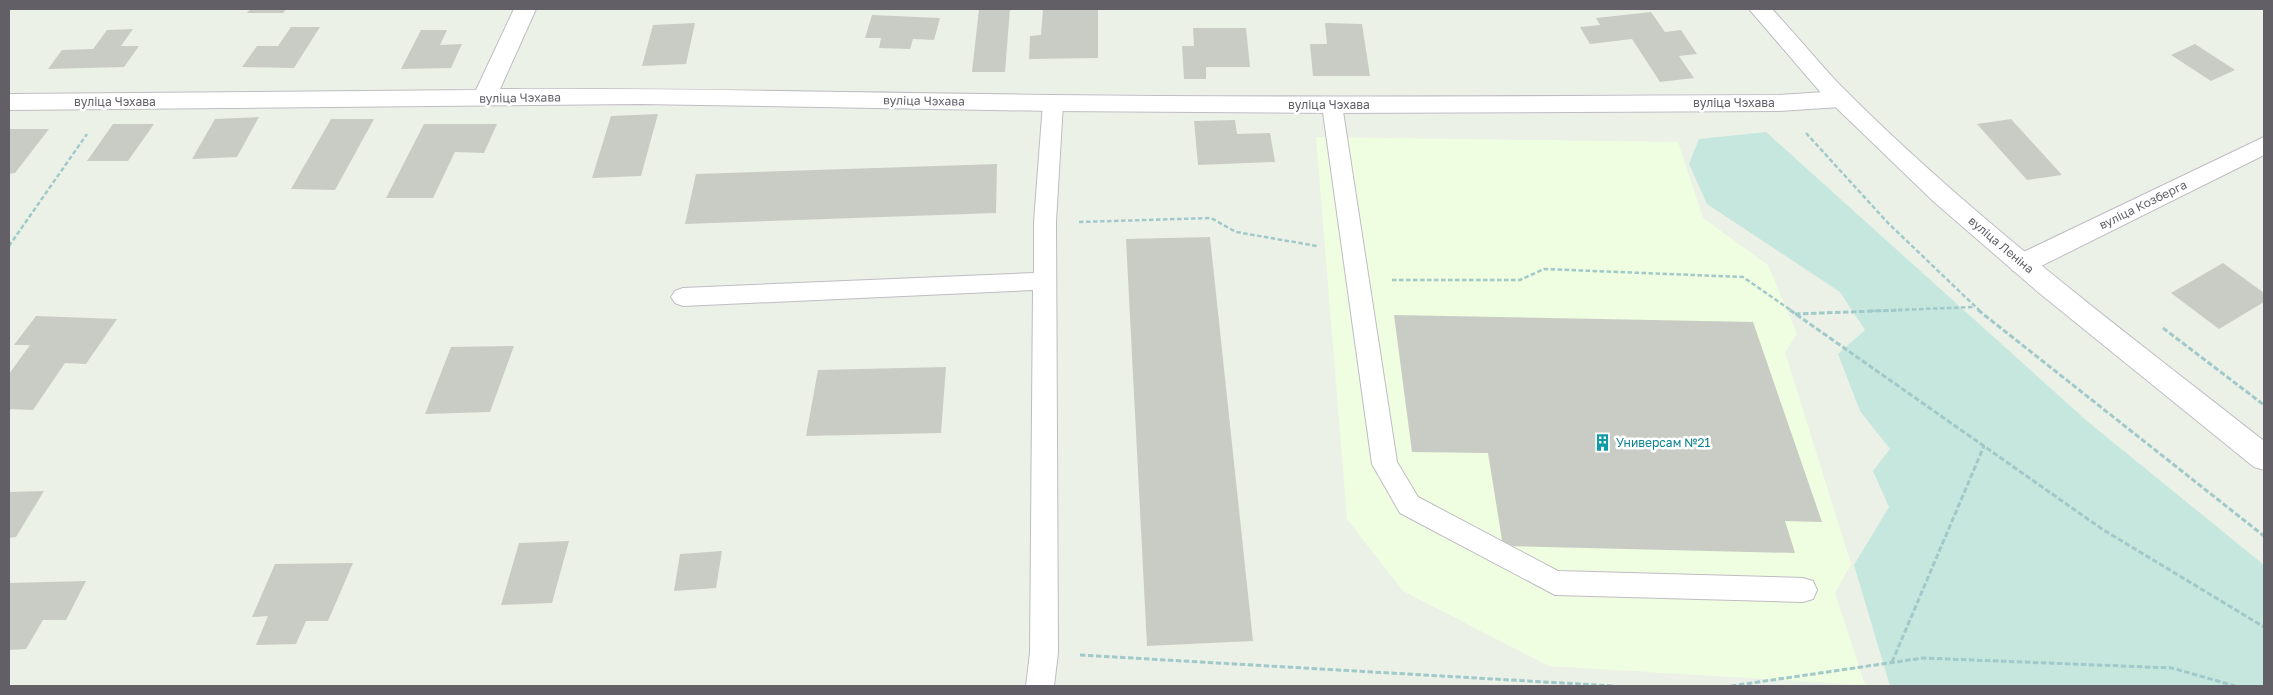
<svg xmlns="http://www.w3.org/2000/svg" width="2273" height="695" font-family="'Golos Text',sans-serif">
<style>
.commercial{fill:#effde1}
.green{fill:#c6e7de}
.building{fill:#c9ccc4}
.lines{fill:none;stroke-linecap:round;stroke-linejoin:round}
.service-casing{stroke:#bfbcc3;stroke-width:2}
.minor-casing{stroke:#bfbcc3;stroke-width:2}
.secondary-casing{stroke:#c0bdc5;stroke-width:2}
.path-far1{stroke:#a1c9ca;stroke-width:2.5;stroke-dasharray:4.5 2.5;stroke-linecap:butt}
.path{stroke:#a1c9ca;stroke-width:3;stroke-dasharray:5.5 2.5;stroke-linecap:butt}
.service{fill:#fff;fill-rule:evenodd}
.minor{fill:#fff;fill-rule:evenodd}
.secondary{fill:#fff;fill-rule:evenodd}
.labels{text-anchor:middle;stroke-width:5;stroke-linejoin:round;paint-order:stroke}
.street-label{font-size:12px;fill:#625f67;stroke:#fff}
.culture-label{font-size:12px;fill:#0d838f;stroke:#fff;text-anchor:start}
</style>
<rect width="100%" height="100%" fill="#ecf1e8"/>
<path class="commercial" d="M 1316,137 L 1678,142 L 1703,218 L 1768,265 L 1797,334 L 1785,352 L 1851,564 L 1835,593 L 1865,685 L 1549,666 L 1403,591 L 1347,519 Z"/>
<path class="green" d="M 1766,132 L 2087,421 L 2264,565 L 2264,686 L 1890,686 L 1854,565 L 1889,507 L 1873,471 L 1890,449 L 1860,411 L 1838,354 L 1865,330 L 1840,292 L 1707,204 L 1689,164 L 1699,139 Z"/>
<g class="building">
<path d="M 250,9 L 286,9 L 283,13 L 247,13 Z"/>
<path d="M 979,9 L 1010,9 L 1005,72 L 972,72 Z"/>
<path d="M 1043,9 L 1098,9 L 1098,58 L 1029,59 L 1030,36 L 1041,35 Z"/>
<path d="M 1651,12 L 1665,32 L 1681,30 L 1697,54 L 1679,56 L 1694,78 L 1660,82 L 1632,39 L 1590,44 L 1580,27 L 1600,25 L 1596,18 Z"/>
<path d="M 872,15 L 940,18 L 934,40 L 913,39 L 910,49 L 879,48 L 881,38 L 865,38 Z"/>
<path d="M 695,23 L 686,64 L 642,66 L 653,25 Z"/>
<path d="M 1325,23 L 1362,24 L 1370,76 L 1313,76 L 1310,44 L 1327,44 Z"/>
<path d="M 291,27 L 320,27 L 294,68 L 242,67 L 257,46 L 278,46 Z"/>
<path d="M 1193,28 L 1246,28 L 1250,67 L 1206,67 L 1206,79 L 1184,79 L 1182,46 L 1194,46 Z"/>
<path d="M 133,29 L 121,46 L 139,46 L 124,67 L 48,69 L 62,50 L 93,49 L 107,30 Z"/>
<path d="M 421,30 L 447,30 L 440,45 L 462,44 L 451,68 L 401,69 Z"/>
<path d="M 2195,44 L 2235,70 L 2211,81 L 2171,55 Z"/>
<path d="M 658,114 L 641,176 L 592,178 L 611,116 Z"/>
<path d="M 259,117 L 237,157 L 192,159 L 215,119 Z"/>
<path d="M 331,119 L 374,119 L 335,190 L 291,189 Z"/>
<path d="M 2011,119 L 2062,175 L 2027,180 L 1977,124 Z"/>
<path d="M 1235,120 L 1237,134 L 1270,133 L 1275,162 L 1198,165 L 1194,121 Z"/>
<path d="M 113,124 L 154,124 L 128,161 L 87,161 Z"/>
<path d="M 424,124 L 497,124 L 484,153 L 455,152 L 433,198 L 386,198 Z"/>
<path d="M 9,129 L 49,129 L 15,173 L 9,174 Z"/>
<path d="M 997,164 L 996,213 L 685,224 L 696,174 Z"/>
<path d="M 1210,237 L 1253,641 L 1147,646 L 1126,239 Z"/>
<path d="M 2223,263 L 2264,293 L 2264,302 L 2219,329 L 2171,293 Z"/>
<path d="M 1394,315 L 1753,322 L 1822,522 L 1785,521 L 1795,553 L 1503,546 L 1488,453 L 1412,452 Z"/>
<path d="M 36,316 L 117,319 L 86,364 L 65,363 L 33,410 L 9,409 L 9,374 L 30,345 L 14,345 Z"/>
<path d="M 514,346 L 490,412 L 425,414 L 451,347 Z"/>
<path d="M 946,367 L 941,433 L 806,436 L 818,370 Z"/>
<path d="M 44,491 L 16,537 L 9,538 L 9,492 Z"/>
<path d="M 569,541 L 552,603 L 501,605 L 519,543 Z"/>
<path d="M 722,551 L 716,588 L 674,591 L 680,554 Z"/>
<path d="M 353,563 L 328,621 L 306,621 L 296,644 L 256,645 L 268,616 L 252,617 L 275,564 Z"/>
<path d="M 86,581 L 66,620 L 43,620 L 26,649 L 9,650 L 9,583 Z"/>
</g>
<g class="lines">
<defs>
<g id="service">
<path d="M 1053,96 L 1060,98 L 1063,103 L 1056,222 L 1058,653 L 1054,686 L 1026,686 L 1030,653 L 1033,290 L 683,306 L 675,303 L 671,297 L 675,291 L 683,288 L 1034,273 L 1034,222 L 1043,103 L 1046,98 Z"/>
<path d="M 1332,98 L 1339,100 L 1342,105 L 1397,462 L 1418,497 L 1558,571 L 1803,578 L 1813,581 L 1817,590 L 1813,599 L 1803,602 L 1555,595 L 1400,513 L 1372,464 L 1322,105 L 1325,100 Z"/>
</g>
<g id="minor">
<path d="M 514,9 L 536,9 L 500,89 C 684,88 868,93 1052,95 C 1295,98 1537,96 1779,95 L 1840,91 L 1848,93 L 1852,99 L 1848,105 L 1840,107 L 1779,111 L 1332,113 L 1053,111 L 639,104 L 9,110 L 9,94 L 476,90 Z"/>
<path d="M 2264,137 L 2264,155 L 2031,271 L 2022,274 L 2013,271 L 2009,264 L 2013,257 Z"/>
</g>
<path id="secondary" d="M 1749,9 L 1772,9 C 1794,33 1815,58 1837,82 C 1968,215 2118,326 2264,441 L 2264,470 L 2254,467 L 2038,292 L 1933,201 L 1822,94 Z"/>
</defs>
<use href="#service" class="service-casing"/>
<use href="#minor" class="minor-casing"/>
<use href="#secondary" class="secondary-casing"/>
<g class="path-far1">
<path d="M 1806,133 L 1888,223 L 1980,311"/>
<path d="M 1079,222 L 1211,218 L 1236,232 L 1317,246"/>
<path d="M 9,246 L 87,134"/>
<path d="M 1392,280 L 1520,280 L 1544,269 L 1743,277 L 1792,311"/>
<path d="M 1870,311 L 1975,307"/>
</g>
<g class="path">
<path d="M 1790,310 L 2102,529 L 2264,627"/>
<path d="M 1978,310 L 2264,536"/>
<path d="M 1795,314 L 1902,310"/>
<path d="M 2163,328 L 2264,405"/>
<path d="M 1080,655 L 1614,686"/>
<path d="M 1892,662 L 1984,446"/>
<path d="M 1731,686 L 1923,658 L 2172,668 L 2235,686"/>
</g>
<use href="#service" class="service"/>
<use href="#minor" class="minor"/>
<use href="#secondary" class="secondary"/>
</g>
<defs>
<symbol id="building-bare" viewBox="-9 -9 18 18"><path d="M-4-6H4V6H1V3H-1V6H-4ZM-2.5-4.3h1.7v1.8h-1.7ZM.8-4.3h1.7v1.8H.8ZM-2.5-1h1.7V.8h-1.7ZM.8-1h1.7V.8H.8Z" fill="#0f9aa8" stroke="#fff" stroke-width="2.5" paint-order="stroke"/></symbol>
</defs>
<g fill-rule="evenodd">
<use href="#building-bare" x="1590" y="430" width="25" height="25"/>
</g>
<g class="labels">
<g class="street-label">
<text transform="translate(520 98) rotate(-1)" y="4">вуліца Чэхава</text>
<text transform="translate(924 101) rotate(1)" y="4">вуліца Чэхава</text>
<text x="115" y="106">вуліца Чэхава</text>
<text x="1734" y="107">вуліца Чэхава</text>
<text x="1329" y="109">вуліца Чэхава</text>
<text transform="translate(2143 205) rotate(-26)" y="4">вуліца Козберга</text>
<text transform="translate(2001 245) rotate(40)" y="4">вуліца Леніна</text>
</g>
<g class="culture-label">
<text x="1616" y="447">Универсам №21</text>
</g>
</g>
<rect width="2273" height="695" fill="none" stroke="#625f67" stroke-width="20"/>
</svg>
